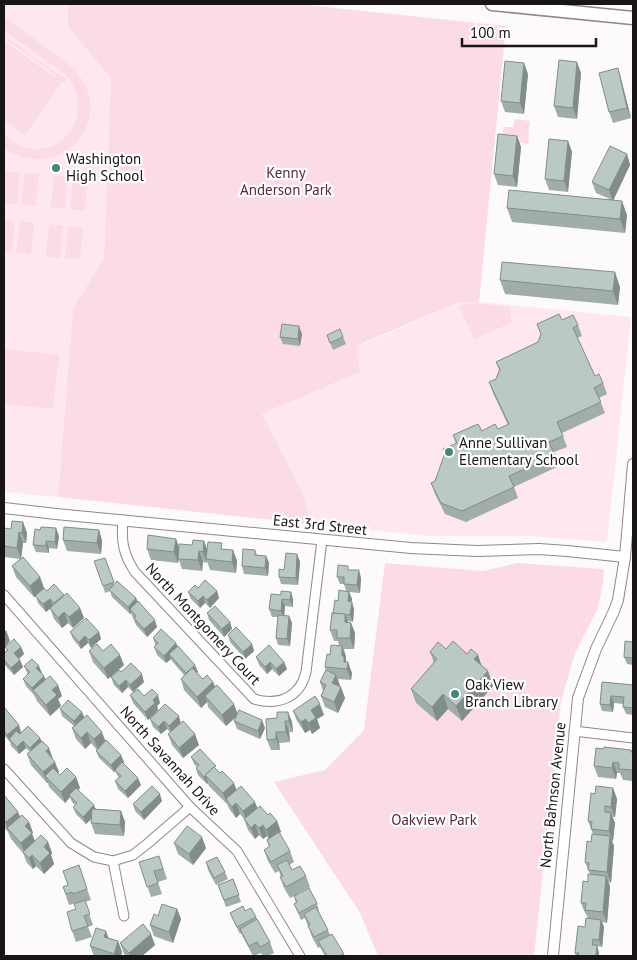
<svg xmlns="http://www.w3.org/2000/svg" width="637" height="960" font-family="'PT Sans',sans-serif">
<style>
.built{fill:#fee7ee}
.green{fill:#fbdce5}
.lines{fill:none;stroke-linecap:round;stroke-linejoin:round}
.minor-casing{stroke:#93868a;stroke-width:11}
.tertiary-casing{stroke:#93868a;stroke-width:12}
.secondary-casing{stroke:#93868a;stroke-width:15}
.minor{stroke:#fff;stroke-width:9}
.tertiary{stroke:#fff;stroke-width:10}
.secondary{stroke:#fff;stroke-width:12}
.wall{fill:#a0ada9}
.shaded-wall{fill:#828d8a}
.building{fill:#bac9c5;stroke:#828d8a}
.poi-dot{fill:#448779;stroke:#fff;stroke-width:2}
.labels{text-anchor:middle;stroke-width:4.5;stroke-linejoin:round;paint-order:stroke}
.poi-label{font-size:15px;fill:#191415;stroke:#fff;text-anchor:start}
.park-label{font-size:15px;fill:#5a283a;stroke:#fff}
.street-label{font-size:15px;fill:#191415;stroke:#fff}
</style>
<rect width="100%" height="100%" fill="#fdfafb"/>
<g class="built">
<path d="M 4,4 L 68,4 L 68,27 L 111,78 L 104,258 L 73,308 L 58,497 L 4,492 Z"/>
<path d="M 459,302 L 480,302 L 631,317 L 607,542 L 531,536 L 428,536 L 309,524 L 308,510 L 262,414 L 359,372 L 357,347 Z"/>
</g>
<g class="green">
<path d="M 68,4 L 297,4 L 506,26 L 479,302 L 459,302 L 363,343 L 357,347 L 360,372 L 262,414 L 301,491 L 308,510 L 309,524 L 58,497 L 73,308 L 104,258 L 111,78 L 68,27 Z"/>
<path d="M 4,17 L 70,65 C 122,114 65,186 4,149 L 4,135 C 11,140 18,146 27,148 C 66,156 91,114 71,82 C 66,74 56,68 48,62 C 33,52 18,41 4,30 Z"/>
<path d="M 8,38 L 57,74 L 58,73 L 67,79 L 65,83 L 62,82 L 25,135 L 4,120 L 4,41 L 55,77 L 56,75 L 7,40 Z"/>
<path d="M 515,119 L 530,121 L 528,144 L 503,141 L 503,131 L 504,127 L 513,127 Z"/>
<path d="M 5,171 L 20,172 L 17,204 L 4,203 Z"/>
<path d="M 25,173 L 39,174 L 36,206 L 21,204 Z"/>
<path d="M 54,176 L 68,177 L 65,209 L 51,207 Z"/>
<path d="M 73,178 L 88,179 L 85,211 L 70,209 Z"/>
<path d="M 4,220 L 15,221 L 12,252 L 4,251 Z"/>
<path d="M 20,221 L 34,223 L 31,254 L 16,253 Z"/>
<path d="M 49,224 L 63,226 L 60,258 L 46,256 Z"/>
<path d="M 68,226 L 83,228 L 80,259 L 65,258 Z"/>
<path d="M 476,303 L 510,307 L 511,323 L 474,339 L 459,306 Z"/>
<path d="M 4,349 L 59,355 L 53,409 L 4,404 Z"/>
<path d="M 385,563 L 483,571 L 518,563 L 604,569 L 603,582 L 598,608 L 575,653 L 561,701 L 534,956 L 378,956 L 360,913 L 274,782 L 325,770 L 364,730 Z"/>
</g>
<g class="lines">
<defs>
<g id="minor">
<path d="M 123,520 C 121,541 123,554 135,572 L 254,699 C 278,706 300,698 306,672 L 322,540"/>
<path d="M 4,595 L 190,807 L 237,851 L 300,956"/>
<path d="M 574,731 L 633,738"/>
<path d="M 4,769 L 71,843 L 94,857 L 113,861 L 133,855 L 147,844 L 190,807"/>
<path d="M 113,861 L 124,916"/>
</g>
<g id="tertiary">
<path d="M 4,508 L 56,514 L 411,548 L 477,551 L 539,549 L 567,551 L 625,557"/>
<path d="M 553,956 L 578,698 L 596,649 L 614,611 L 618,600 L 625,557 L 633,464"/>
</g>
<path id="secondary" d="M 492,4 L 633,18"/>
</defs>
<use href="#minor" class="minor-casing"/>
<use href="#tertiary" class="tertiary-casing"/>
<use href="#secondary" class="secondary-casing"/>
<use href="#minor" class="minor"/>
<use href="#tertiary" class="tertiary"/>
<use href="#secondary" class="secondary"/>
</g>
<g class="wall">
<path d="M 618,68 L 621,79 L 631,118 L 613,123 L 609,112 Z"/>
<path d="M 581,73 L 577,119 L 558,117 L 554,106 Z"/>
<path d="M 528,74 L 524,114 L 505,112 L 501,101 Z"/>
<path d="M 517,136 L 521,147 L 517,187 L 498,185 L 494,174 Z"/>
<path d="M 568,141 L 572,152 L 568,192 L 549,190 L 545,179 Z"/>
<path d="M 627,154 L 630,165 L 613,200 L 627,215 L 625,233 L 512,222 L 507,208 L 610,199 L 596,193 L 592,182 Z"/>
<path d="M 500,280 L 620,287 L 618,305 L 505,294 Z"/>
<path d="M 562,320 L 578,325 L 582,336 L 577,338 L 595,376 L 603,383 L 607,394 L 599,398 L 605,413 L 562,433 L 567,447 L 554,452 L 559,466 L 514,487 L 518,498 L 466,522 L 445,514 L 435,494 L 431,483 L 435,481 L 456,444 L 453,435 L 498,429 L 508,425 L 493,393 L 489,382 L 496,379 L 499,370 L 496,362 L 538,342 L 541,335 L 537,324 Z"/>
<path d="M 302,334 L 300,346 L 283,344 L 280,337 Z"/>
<path d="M 327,335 L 343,337 L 346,344 L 333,350 Z"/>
<path d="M 4,528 L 27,533 L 26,543 L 23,543 L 21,558 L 40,577 L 44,588 L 47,591 L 64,596 L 80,608 L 84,618 L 73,628 L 68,623 L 62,628 L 54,619 L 50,608 L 53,606 L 46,612 L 38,603 L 36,596 L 34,597 L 16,577 L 12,566 L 20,559 L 5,557 L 4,553 Z"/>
<path d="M 99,530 L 102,541 L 101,554 L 67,551 L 63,540 Z"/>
<path d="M 59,536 L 57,549 L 49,548 L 49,553 L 36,552 L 33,545 Z"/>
<path d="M 176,539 L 179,547 L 192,545 L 204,541 L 207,550 L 224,549 L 233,550 L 237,561 L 236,573 L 210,570 L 207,561 L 207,563 L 203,562 L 202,571 L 182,569 L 179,560 L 178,563 L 151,560 L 147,549 Z"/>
<path d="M 255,550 L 257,555 L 266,556 L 269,563 L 268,576 L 244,574 L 242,566 Z"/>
<path d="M 297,554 L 300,562 L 298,585 L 281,584 L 279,577 Z"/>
<path d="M 105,558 L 114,584 L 136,598 L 138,602 L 157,627 L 147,637 L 136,625 L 131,613 L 130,614 L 112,597 L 110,591 L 105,593 L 103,586 Z"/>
<path d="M 349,570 L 361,578 L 360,593 L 349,592 L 352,599 L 351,602 L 354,609 L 353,622 L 348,621 L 348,622 L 351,623 L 355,633 L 354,649 L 344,649 L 346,657 L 346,661 L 352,673 L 351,680 L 338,679 L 340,686 L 340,687 L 345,698 L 338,713 L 325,707 L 321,696 L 323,691 L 320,682 L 326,670 L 325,667 L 330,655 L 339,646 L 338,641 L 334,641 L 330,630 L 333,613 L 338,601 L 346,591 L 344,584 L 340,584 L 337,577 Z"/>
<path d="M 198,588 L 217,591 L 219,598 L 210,608 L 205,603 L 200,608 L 191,599 L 188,592 Z"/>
<path d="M 291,592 L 293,600 L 293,607 L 285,606 L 284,616 L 289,616 L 292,623 L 290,646 L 278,645 L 276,638 L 278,617 L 272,617 L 269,609 L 281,595 Z"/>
<path d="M 207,613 L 230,622 L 232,629 L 224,637 L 209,620 Z"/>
<path d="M 70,632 L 99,632 L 101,639 L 91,648 L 88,643 L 81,649 L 73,639 Z"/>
<path d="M 228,635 L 252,644 L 254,651 L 245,659 L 230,642 Z"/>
<path d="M 153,638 L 176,643 L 178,647 L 198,672 L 197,673 L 203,679 L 213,682 L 215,686 L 238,714 L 265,728 L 260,739 L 237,729 L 234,721 L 237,716 L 226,726 L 208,707 L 207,702 L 201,708 L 184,690 L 181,679 L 184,675 L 172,661 L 171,659 L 166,663 L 157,655 L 154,647 L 156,646 Z"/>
<path d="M 633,642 L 633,665 L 627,664 L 624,657 Z"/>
<path d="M 5,647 L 21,647 L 24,654 L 19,659 L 23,667 L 14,675 L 4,664 L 4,653 L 7,650 Z"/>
<path d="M 446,649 L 467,654 L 478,655 L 481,665 L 488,671 L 493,686 L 462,721 L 448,709 L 437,721 L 416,703 L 411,689 L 434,663 L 430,652 Z"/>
<path d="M 89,651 L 103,651 L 124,665 L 108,679 L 93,662 Z"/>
<path d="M 256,657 L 284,662 L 287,669 L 279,676 L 272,669 L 267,674 L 259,665 Z"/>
<path d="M 24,666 L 42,673 L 46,680 L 62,696 L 58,699 L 61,706 L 50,716 L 37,701 L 34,695 L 26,686 L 23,679 L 28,675 Z"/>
<path d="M 121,672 L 144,682 L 133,692 L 128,687 L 122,693 L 114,685 L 111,677 Z"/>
<path d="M 602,682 L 633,685 L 633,715 L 626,714 L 623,707 L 623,704 L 614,703 L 613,712 L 602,711 L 600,704 Z"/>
<path d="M 130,695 L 144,696 L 160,703 L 157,706 L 158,710 L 148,720 L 133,703 Z"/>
<path d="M 4,707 L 21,732 L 40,738 L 42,742 L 52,758 L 59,772 L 58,773 L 60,775 L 76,777 L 80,788 L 78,790 L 96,809 L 121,811 L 125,822 L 124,836 L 95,834 L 91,823 L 92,818 L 86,824 L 76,814 L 73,807 L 75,805 L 72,802 L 70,797 L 65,803 L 49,787 L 48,783 L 47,783 L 31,765 L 27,754 L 30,752 L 26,748 L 19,754 L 11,746 L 10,742 L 4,735 Z"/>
<path d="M 60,709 L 84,717 L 124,762 L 123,763 L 141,785 L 128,798 L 118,789 L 115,781 L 119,778 L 115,771 L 114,772 L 99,758 L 96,751 L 97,750 L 91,743 L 85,749 L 76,739 L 72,728 L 74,726 L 62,716 Z"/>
<path d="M 293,711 L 324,715 L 317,719 L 320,728 L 312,734 L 310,730 L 305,733 L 297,721 Z"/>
<path d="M 288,712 L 292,722 L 293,732 L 289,732 L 290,742 L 279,743 L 280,750 L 271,750 L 267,740 L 277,718 Z"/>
<path d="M 150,719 L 181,723 L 199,745 L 183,758 L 172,745 L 168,734 L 170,732 L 167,729 L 161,734 L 153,727 Z"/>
<path d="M 603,749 L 631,750 L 632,752 L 633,752 L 633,781 L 623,780 L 620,773 L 617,773 L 616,779 L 598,777 L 594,766 Z"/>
<path d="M 191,757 L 217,770 L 236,790 L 257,808 L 277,821 L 281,832 L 279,833 L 290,851 L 294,862 L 289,865 L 292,870 L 306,876 L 310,887 L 298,893 L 317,903 L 319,911 L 318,911 L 328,930 L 330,935 L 344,956 L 325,956 L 320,947 L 318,948 L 312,937 L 305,918 L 301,920 L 297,911 L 294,904 L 296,903 L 294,896 L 290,898 L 284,888 L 280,877 L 281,877 L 279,871 L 275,873 L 268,861 L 264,850 L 269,847 L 267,840 L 268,838 L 267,836 L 263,839 L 259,835 L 255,839 L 248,830 L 244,819 L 240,814 L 236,818 L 230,810 L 227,804 L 209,786 L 208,783 L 207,784 L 198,775 L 196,768 L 197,767 L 194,764 Z"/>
<path d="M 613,788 L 617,799 L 615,817 L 612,817 L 615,823 L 612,842 L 614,846 L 611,883 L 609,882 L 610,887 L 607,923 L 602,922 L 604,927 L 602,947 L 597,946 L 599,953 L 599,956 L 576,956 L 575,953 L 588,918 L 586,914 L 585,913 L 581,903 L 590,874 L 585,862 L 591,842 L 593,834 L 588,821 L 595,794 Z"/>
<path d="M 4,795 L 20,816 L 29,822 L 33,833 L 32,834 L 35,841 L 48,842 L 52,853 L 51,855 L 54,864 L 44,874 L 36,866 L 33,869 L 27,863 L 23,853 L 11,839 L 8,832 L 4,827 Z"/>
<path d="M 162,801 L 144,820 L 135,811 L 133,804 Z"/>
<path d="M 174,843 L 206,848 L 193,865 L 178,854 Z"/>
<path d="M 139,862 L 163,867 L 167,879 L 158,882 L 162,894 L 151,897 Z"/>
<path d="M 206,862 L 225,872 L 228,879 L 216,885 L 208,870 Z"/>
<path d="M 79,865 L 91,900 L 85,902 L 93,925 L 88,927 L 92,937 L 76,942 L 72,931 L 76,909 L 76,903 L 69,905 L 63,887 L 68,885 Z"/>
<path d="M 233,879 L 241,902 L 226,907 L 218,885 Z"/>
<path d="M 177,909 L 181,919 L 173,943 L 154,936 L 150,925 L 158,916 Z"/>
<path d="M 245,911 L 256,917 L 270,942 L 274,953 L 268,956 L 263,956 L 261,953 L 253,956 L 244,939 L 241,933 L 240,934 L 233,920 L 230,913 Z"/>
<path d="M 109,938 L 118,941 L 122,952 L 121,956 L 94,956 L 90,946 Z"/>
<path d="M 120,943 L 155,945 L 142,956 L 126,956 L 124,954 Z"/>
</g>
<g class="shaded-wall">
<path d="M 577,62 L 581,73 L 577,119 L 573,108 Z"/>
<path d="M 524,63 L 528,74 L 524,114 L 520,103 Z"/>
<path d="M 618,68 L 621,79 L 631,118 L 627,108 Z"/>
<path d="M 517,136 L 521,147 L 517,187 L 513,176 Z"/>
<path d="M 568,141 L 572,152 L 568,192 L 564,181 Z"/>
<path d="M 627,154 L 630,165 L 613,201 L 609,190 Z"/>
<path d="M 622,201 L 627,215 L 625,233 L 620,219 Z"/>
<path d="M 615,272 L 620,287 L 618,305 L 613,291 Z"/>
<path d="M 299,326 L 302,334 L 300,346 L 298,339 Z"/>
<path d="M 23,522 L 27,533 L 26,543 L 22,533 Z"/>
<path d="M 56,528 L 59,536 L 57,549 L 55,542 Z"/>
<path d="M 99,530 L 102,541 L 101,554 L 97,543 Z"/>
<path d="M 19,532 L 23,543 L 21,559 L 17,548 Z"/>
<path d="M 176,539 L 180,550 L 178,559 L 178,563 L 174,552 Z"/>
<path d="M 46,541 L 49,548 L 49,553 L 46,546 Z"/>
<path d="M 204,541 L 208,552 L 206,559 L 207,563 L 203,552 Z"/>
<path d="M 233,550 L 237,561 L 236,573 L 232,562 Z"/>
<path d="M 199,551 L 203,562 L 202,571 L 198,560 Z"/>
<path d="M 297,554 L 300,562 L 298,585 L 296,578 Z"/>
<path d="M 266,556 L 269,563 L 268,576 L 265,568 Z"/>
<path d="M 359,570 L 361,578 L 360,593 L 357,585 Z"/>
<path d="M 40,577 L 44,588 L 34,597 L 30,586 Z"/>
<path d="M 217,591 L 219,598 L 210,608 L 207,600 Z"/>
<path d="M 291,592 L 293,600 L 293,607 L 290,600 Z"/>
<path d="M 349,592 L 352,599 L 350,609 L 348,601 Z"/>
<path d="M 203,596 L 205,603 L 200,608 L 198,601 Z"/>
<path d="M 136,598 L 139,605 L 130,609 L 131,613 L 130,614 L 128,607 Z"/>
<path d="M 50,599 L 53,606 L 46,612 L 43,604 Z"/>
<path d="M 282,599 L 285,606 L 284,618 L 281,611 Z"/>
<path d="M 352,602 L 354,609 L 353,622 L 350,615 Z"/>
<path d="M 80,608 L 84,618 L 73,628 L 69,617 Z"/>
<path d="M 64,612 L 68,623 L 62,628 L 58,618 Z"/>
<path d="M 345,614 L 349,625 L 345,622 Z"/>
<path d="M 289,616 L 292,623 L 290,646 L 287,639 Z"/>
<path d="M 155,620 L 157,627 L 147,637 L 144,629 Z"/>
<path d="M 230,622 L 232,629 L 224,637 L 222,629 Z"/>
<path d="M 351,623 L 355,633 L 354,649 L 350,638 Z"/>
<path d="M 6,630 L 10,641 L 4,648 L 4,633 Z"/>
<path d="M 99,632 L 101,639 L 91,648 L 89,640 Z"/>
<path d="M 85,636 L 88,643 L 81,649 L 79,642 Z"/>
<path d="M 176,643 L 179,650 L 169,654 L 171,659 L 166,663 L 164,656 Z"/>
<path d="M 252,644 L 254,651 L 245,659 L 243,652 Z"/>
<path d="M 342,646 L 346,657 L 346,661 L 348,665 L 348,662 L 352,673 L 351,680 L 342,656 Z"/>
<path d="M 21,647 L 24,654 L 17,660 L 14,653 Z"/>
<path d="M 120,655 L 124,665 L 108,679 L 104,668 Z"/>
<path d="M 478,655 L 483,670 L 474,659 Z"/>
<path d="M 20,660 L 23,667 L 14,675 L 11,668 Z"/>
<path d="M 270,662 L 272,669 L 267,674 L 265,667 Z"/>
<path d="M 284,662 L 287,669 L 279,676 L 276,669 Z"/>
<path d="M 195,665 L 198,672 L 188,681 L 186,673 Z"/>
<path d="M 39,666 L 42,673 L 39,676 L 36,668 Z"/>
<path d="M 488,671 L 493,686 L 462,721 L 456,706 Z"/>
<path d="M 142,674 L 144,682 L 133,692 L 130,685 Z"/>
<path d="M 336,675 L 340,686 L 336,694 L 332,683 Z"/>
<path d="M 44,676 L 47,684 L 33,691 L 32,688 Z"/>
<path d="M 126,680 L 128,687 L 122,693 L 119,686 Z"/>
<path d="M 213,682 L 217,693 L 205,696 L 207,702 L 201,708 L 197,697 Z"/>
<path d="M 58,685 L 62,696 L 58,699 L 61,706 L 50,716 L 46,705 L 52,690 Z"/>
<path d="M 341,687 L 345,698 L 338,713 L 334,702 Z"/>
<path d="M 443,694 L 448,709 L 437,721 L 432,707 Z"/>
<path d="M 158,695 L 160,703 L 157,706 L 158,710 L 148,720 L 145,712 L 153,700 Z"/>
<path d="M 611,696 L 614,703 L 613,712 L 610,705 Z"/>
<path d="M 234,704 L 238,715 L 226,726 L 222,715 Z"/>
<path d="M 320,704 L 324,715 L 317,719 L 320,728 L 312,734 L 308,723 L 311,710 Z"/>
<path d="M 82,712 L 85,719 L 76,729 L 74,721 Z"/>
<path d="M 288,712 L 292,722 L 293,732 L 289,721 Z"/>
<path d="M 179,716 L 181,724 L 172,734 L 169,726 Z"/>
<path d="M 306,719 L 310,730 L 305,733 L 301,722 Z"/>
<path d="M 262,720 L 265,728 L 260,739 L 258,731 Z"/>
<path d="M 164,721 L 167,729 L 161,734 L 158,727 Z"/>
<path d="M 285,721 L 289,732 L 290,742 L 286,732 Z"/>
<path d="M 19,725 L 21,732 L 11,741 L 9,739 L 10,742 L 7,735 Z"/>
<path d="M 87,732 L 91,743 L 85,749 L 81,738 Z"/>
<path d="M 102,732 L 106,743 L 98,750 L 94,739 Z"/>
<path d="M 276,732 L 279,743 L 280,750 L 276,739 Z"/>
<path d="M 195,734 L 199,745 L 183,758 L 179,748 Z"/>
<path d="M 40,738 L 43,745 L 33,755 L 30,748 Z"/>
<path d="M 23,741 L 26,748 L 19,754 L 17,747 Z"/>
<path d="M 49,748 L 53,759 L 46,751 Z"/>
<path d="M 121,755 L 124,762 L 114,772 L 111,765 Z"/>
<path d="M 55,762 L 59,772 L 50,781 L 45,776 L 48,783 L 47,783 L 43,772 Z"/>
<path d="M 613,762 L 617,773 L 616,779 L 612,768 Z"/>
<path d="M 206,776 L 208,783 L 207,784 L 204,777 Z"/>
<path d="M 76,777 L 80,788 L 71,797 L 69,795 L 70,797 L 65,803 L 61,792 Z"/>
<path d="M 138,778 L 141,785 L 128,798 L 125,791 Z"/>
<path d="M 234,783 L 238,794 L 226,799 L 227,804 L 223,793 Z"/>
<path d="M 613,788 L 617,799 L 615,817 L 611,807 Z"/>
<path d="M 160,794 L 162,801 L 144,820 L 141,812 Z"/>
<path d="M 255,802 L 259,812 L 247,822 L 243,811 Z"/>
<path d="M 236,803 L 240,814 L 236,818 L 232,807 Z"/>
<path d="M 94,805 L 97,813 L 86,824 L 83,817 Z"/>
<path d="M 121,811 L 125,822 L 124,836 L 120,825 Z"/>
<path d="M 18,812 L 22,822 L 8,830 L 6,822 Z"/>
<path d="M 611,813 L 615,823 L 613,842 L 609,831 Z"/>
<path d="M 277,821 L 281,832 L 270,841 L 266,830 Z"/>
<path d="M 29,822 L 33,833 L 32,834 L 36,844 L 25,854 L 21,843 L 25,826 Z"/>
<path d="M 255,824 L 259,835 L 255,839 L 251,828 Z"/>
<path d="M 263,825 L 267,836 L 263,839 L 259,828 Z"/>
<path d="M 610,836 L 614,846 L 611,883 L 607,872 Z"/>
<path d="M 202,837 L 206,848 L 193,865 L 189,854 Z"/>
<path d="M 48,842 L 52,853 L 51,855 L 54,864 L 44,874 L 40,863 L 44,847 Z"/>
<path d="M 32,855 L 36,866 L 33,869 L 29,858 Z"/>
<path d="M 606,876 L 610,887 L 607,923 L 603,912 Z"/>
<path d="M 177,909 L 181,919 L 173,943 L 169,932 Z"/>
<path d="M 601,920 L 604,927 L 602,947 L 599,940 Z"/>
<path d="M 106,931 L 110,942 L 104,937 Z"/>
<path d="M 151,934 L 155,945 L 142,956 L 130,956 L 129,953 Z"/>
<path d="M 118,941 L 122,952 L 121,956 L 115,956 L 114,954 Z"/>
<path d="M 597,945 L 599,953 L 599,956 L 596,956 Z"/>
</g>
<g class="building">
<path d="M 559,60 L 577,62 L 573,108 L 554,106 Z"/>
<path d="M 505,61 L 524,63 L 520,103 L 501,101 Z"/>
<path d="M 618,68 L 627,108 L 609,112 L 599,73 Z"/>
<path d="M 498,134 L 517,136 L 513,176 L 494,174 Z"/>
<path d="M 549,139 L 568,141 L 564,181 L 545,179 Z"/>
<path d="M 610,146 L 627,154 L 609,190 L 592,182 Z"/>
<path d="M 509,190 L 622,201 L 620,219 L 507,208 Z"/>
<path d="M 502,262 L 615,272 L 613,291 L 500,280 Z"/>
<path d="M 559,314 L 562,320 L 573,315 L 578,325 L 573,328 L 595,376 L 599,374 L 603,383 L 594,388 L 601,402 L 557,422 L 563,436 L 549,442 L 555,456 L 509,476 L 514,487 L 462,511 L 441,503 L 431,483 L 435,481 L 445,453 L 443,449 L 457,443 L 453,435 L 478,424 L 482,431 L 495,424 L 498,429 L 509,424 L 489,382 L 496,379 L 500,369 L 496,362 L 538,342 L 541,334 L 537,324 Z"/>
<path d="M 282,324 L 299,326 L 298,339 L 280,337 Z"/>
<path d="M 340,329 L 343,337 L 330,343 L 327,335 Z"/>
<path d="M 12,521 L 23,522 L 22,533 L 19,532 L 17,548 L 4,546 L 4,528 L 11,529 Z"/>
<path d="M 41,527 L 56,528 L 55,542 L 46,541 L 46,546 L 33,545 L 35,529 L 40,530 Z"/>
<path d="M 64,527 L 99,530 L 97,543 L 63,540 Z"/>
<path d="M 148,535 L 176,539 L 174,552 L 147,549 Z"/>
<path d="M 193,540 L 204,541 L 203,552 L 199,551 L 198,560 L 178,559 L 179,544 L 192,545 Z"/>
<path d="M 208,542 L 222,543 L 221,549 L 233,550 L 232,562 L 206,559 Z"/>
<path d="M 243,549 L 255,550 L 255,555 L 266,556 L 265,568 L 242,566 Z"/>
<path d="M 286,553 L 297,554 L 296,578 L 279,577 L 279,569 L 284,570 Z"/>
<path d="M 23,557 L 40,577 L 30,586 L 12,566 Z"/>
<path d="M 105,558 L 114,582 L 103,586 L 94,561 Z"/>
<path d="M 338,565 L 348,566 L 348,570 L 359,570 L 357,585 L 344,584 L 344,577 L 337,577 Z"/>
<path d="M 205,580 L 217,591 L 207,600 L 203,596 L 198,601 L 188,592 L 195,585 L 198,588 Z"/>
<path d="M 117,581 L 136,598 L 128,607 L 109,590 Z"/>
<path d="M 54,584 L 64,595 L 54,603 L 50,599 L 43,604 L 35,596 L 44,588 L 47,591 Z"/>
<path d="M 339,590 L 349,592 L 348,601 L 352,602 L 350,615 L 333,613 L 335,600 L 338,601 Z"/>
<path d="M 281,591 L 291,592 L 290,600 L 282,599 L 281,611 L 269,609 L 271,594 L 281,595 Z"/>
<path d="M 67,593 L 80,608 L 69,617 L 64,612 L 58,618 L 50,608 Z"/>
<path d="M 138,601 L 155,620 L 144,629 L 134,618 L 136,616 L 130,609 Z"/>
<path d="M 215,606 L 230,622 L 222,629 L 207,613 Z"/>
<path d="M 332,613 L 345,614 L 345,622 L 351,623 L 350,638 L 337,638 L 337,630 L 330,630 Z"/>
<path d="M 278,615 L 289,616 L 287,639 L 276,638 Z"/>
<path d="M 86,618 L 99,632 L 89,640 L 85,636 L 79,642 L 70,632 Z"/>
<path d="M 236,627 L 252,644 L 243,652 L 228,635 Z"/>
<path d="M 161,629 L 176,643 L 164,656 L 154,647 L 158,643 L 153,638 Z"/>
<path d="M 14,639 L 21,647 L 14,653 L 20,660 L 11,668 L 4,660 L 4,653 L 8,650 L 5,647 Z"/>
<path d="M 453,641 L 467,654 L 471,649 L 478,655 L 474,659 L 488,671 L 456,706 L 443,694 L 432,707 L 411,689 L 437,659 L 430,652 L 438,642 L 446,649 Z"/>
<path d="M 625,641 L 633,642 L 633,661 L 633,658 L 624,657 Z"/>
<path d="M 97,644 L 103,651 L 111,644 L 120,655 L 104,668 L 89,651 Z"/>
<path d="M 269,645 L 284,662 L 276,669 L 270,662 L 265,667 L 256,657 Z"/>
<path d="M 331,645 L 342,646 L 342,656 L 344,656 L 344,662 L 348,662 L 347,669 L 325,667 L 327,654 L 330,655 Z"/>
<path d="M 178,646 L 195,665 L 186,673 L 169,654 Z"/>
<path d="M 32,659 L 39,666 L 36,668 L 44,676 L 32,688 L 23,679 L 30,672 L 24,666 Z"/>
<path d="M 131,663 L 142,674 L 130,685 L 126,680 L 119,686 L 111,677 L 119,670 L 121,672 Z"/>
<path d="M 192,668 L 203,679 L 207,675 L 213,682 L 197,697 L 181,679 Z"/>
<path d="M 326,670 L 336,675 L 332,683 L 341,687 L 334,702 L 321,696 L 326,685 L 320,682 Z"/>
<path d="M 50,676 L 58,685 L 52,690 L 57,695 L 46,705 L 33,690 Z"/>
<path d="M 602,682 L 633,685 L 633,708 L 623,707 L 624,697 L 611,696 L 610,705 L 600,704 Z"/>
<path d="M 217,685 L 234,704 L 222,715 L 205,696 Z"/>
<path d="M 138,689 L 144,696 L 152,689 L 158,695 L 153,700 L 155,703 L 145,712 L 130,695 Z"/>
<path d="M 315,696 L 320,704 L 311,710 L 316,718 L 308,723 L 306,719 L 301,722 L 293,711 Z"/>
<path d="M 68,700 L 82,712 L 74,721 L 60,709 Z"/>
<path d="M 165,704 L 179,716 L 169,726 L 164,721 L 158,727 L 150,719 Z"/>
<path d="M 4,707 L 19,725 L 7,735 L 4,731 Z"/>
<path d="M 239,710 L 262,720 L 258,731 L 234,721 Z"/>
<path d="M 277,712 L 288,712 L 289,721 L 285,721 L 286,732 L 276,732 L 276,739 L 267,740 L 266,719 L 277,718 Z"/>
<path d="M 87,715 L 102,732 L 94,739 L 87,732 L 81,738 L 72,728 Z"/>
<path d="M 183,721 L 195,734 L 179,748 L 168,734 Z"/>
<path d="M 28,726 L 40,738 L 30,748 L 23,741 L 17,747 L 9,739 L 16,731 L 20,734 Z"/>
<path d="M 106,740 L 121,755 L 111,765 L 96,751 Z"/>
<path d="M 42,741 L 49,748 L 46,751 L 55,762 L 43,772 L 27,754 Z"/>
<path d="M 604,747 L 631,750 L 631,752 L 633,752 L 633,770 L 619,769 L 619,763 L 613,762 L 612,768 L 594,766 L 596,748 L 603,749 Z"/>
<path d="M 200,749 L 216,766 L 215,767 L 214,767 L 205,775 L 206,775 L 204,777 L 196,768 L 199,765 L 191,757 Z"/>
<path d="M 122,762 L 138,778 L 125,791 L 115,781 L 121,776 L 115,770 Z"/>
<path d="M 214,767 L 220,773 L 222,771 L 234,783 L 223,793 L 205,775 Z"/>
<path d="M 53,768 L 60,775 L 67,768 L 76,777 L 61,792 L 45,776 Z"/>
<path d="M 152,786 L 160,794 L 141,812 L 133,804 Z"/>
<path d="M 241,786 L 255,802 L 243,811 L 236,803 L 232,807 L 226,799 Z"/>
<path d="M 596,786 L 613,788 L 611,807 L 605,806 L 605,812 L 611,813 L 609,831 L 591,829 L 592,822 L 588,821 L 591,793 L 595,794 Z"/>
<path d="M 76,788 L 94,805 L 83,817 L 73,807 L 77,803 L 69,795 Z"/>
<path d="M 4,795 L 18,812 L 6,822 L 4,820 Z"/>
<path d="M 260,806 L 268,815 L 270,813 L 277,821 L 266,830 L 263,825 L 259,828 L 255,824 L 251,828 L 244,819 Z"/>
<path d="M 92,809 L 121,811 L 120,825 L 91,823 Z"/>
<path d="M 22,815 L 29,822 L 25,826 L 32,833 L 21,843 L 7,828 Z"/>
<path d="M 187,826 L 202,837 L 189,854 L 174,843 Z"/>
<path d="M 279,832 L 290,851 L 271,862 L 264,850 L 270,846 L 267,840 Z"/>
<path d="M 592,834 L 610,836 L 607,872 L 588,870 L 589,863 L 585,862 L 587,841 L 591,842 Z"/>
<path d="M 41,835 L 48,842 L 44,847 L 50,853 L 40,863 L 32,855 L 29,858 L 23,852 Z"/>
<path d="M 159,856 L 163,869 L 154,871 L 158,883 L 147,887 L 139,862 Z"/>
<path d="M 217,857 L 225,872 L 214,878 L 206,862 Z"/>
<path d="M 287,860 L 292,870 L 300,866 L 306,876 L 286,887 L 280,877 L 283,876 L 277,865 Z"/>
<path d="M 79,865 L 87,889 L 73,894 L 72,892 L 66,894 L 63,887 L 68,885 L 63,871 Z"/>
<path d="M 588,874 L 606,876 L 603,912 L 585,910 L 586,903 L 581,903 L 583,881 L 588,882 Z"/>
<path d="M 233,879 L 239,895 L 224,900 L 218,885 Z"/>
<path d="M 309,888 L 317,903 L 299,913 L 294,904 L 297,902 L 294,896 Z"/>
<path d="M 85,900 L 90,914 L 84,916 L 88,926 L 72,931 L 67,912 L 76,909 L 74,904 Z"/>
<path d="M 162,904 L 177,909 L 169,932 L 150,925 L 154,914 L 158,916 Z"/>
<path d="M 243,906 L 245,911 L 251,908 L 256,917 L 237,927 L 230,913 Z"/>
<path d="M 316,907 L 328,930 L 314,937 L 308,926 L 310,925 L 304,914 Z"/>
<path d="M 586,918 L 601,920 L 599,940 L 593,939 L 592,945 L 597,945 L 596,956 L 578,956 L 579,953 L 575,953 L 578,926 L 585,927 Z"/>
<path d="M 257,919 L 270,942 L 260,947 L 257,942 L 249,946 L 240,929 Z"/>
<path d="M 143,924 L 151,934 L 129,953 L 120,943 Z"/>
<path d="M 96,928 L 106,931 L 104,937 L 118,941 L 114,954 L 90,946 Z"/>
<path d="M 332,934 L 344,954 L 339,956 L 327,956 L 318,941 Z"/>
</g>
<g class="poi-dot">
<circle cx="56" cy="168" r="5"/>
<circle cx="449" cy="452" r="5"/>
<circle cx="455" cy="694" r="5"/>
</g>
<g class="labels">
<g class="poi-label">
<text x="66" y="164">Washington<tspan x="66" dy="17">High School</tspan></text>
<text x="459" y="448">Anne Sullivan<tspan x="459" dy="17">Elementary School</tspan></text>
<text x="465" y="690">Oak View<tspan x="465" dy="17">Branch Library</tspan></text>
</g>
<g class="park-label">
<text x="286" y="178">Kenny<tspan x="286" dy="17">Anderson Park</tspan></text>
<text x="434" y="825">Oakview Park</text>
</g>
<g class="street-label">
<text transform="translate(320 525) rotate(6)" y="5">East 3rd Street</text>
<text transform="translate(203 624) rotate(47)" y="5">North Montgomery Court</text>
<text transform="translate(170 761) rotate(48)" y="5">North Savannah Drive</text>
<text transform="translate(553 795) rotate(-84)" y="5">North Bahnson Avenue</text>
</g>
</g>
<rect width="637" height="960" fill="none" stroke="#191415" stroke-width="10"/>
<path d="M462 38v8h134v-8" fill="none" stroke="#191415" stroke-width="2.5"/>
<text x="470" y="38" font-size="15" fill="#191415" stroke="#ffffff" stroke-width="4" paint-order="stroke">100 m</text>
</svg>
